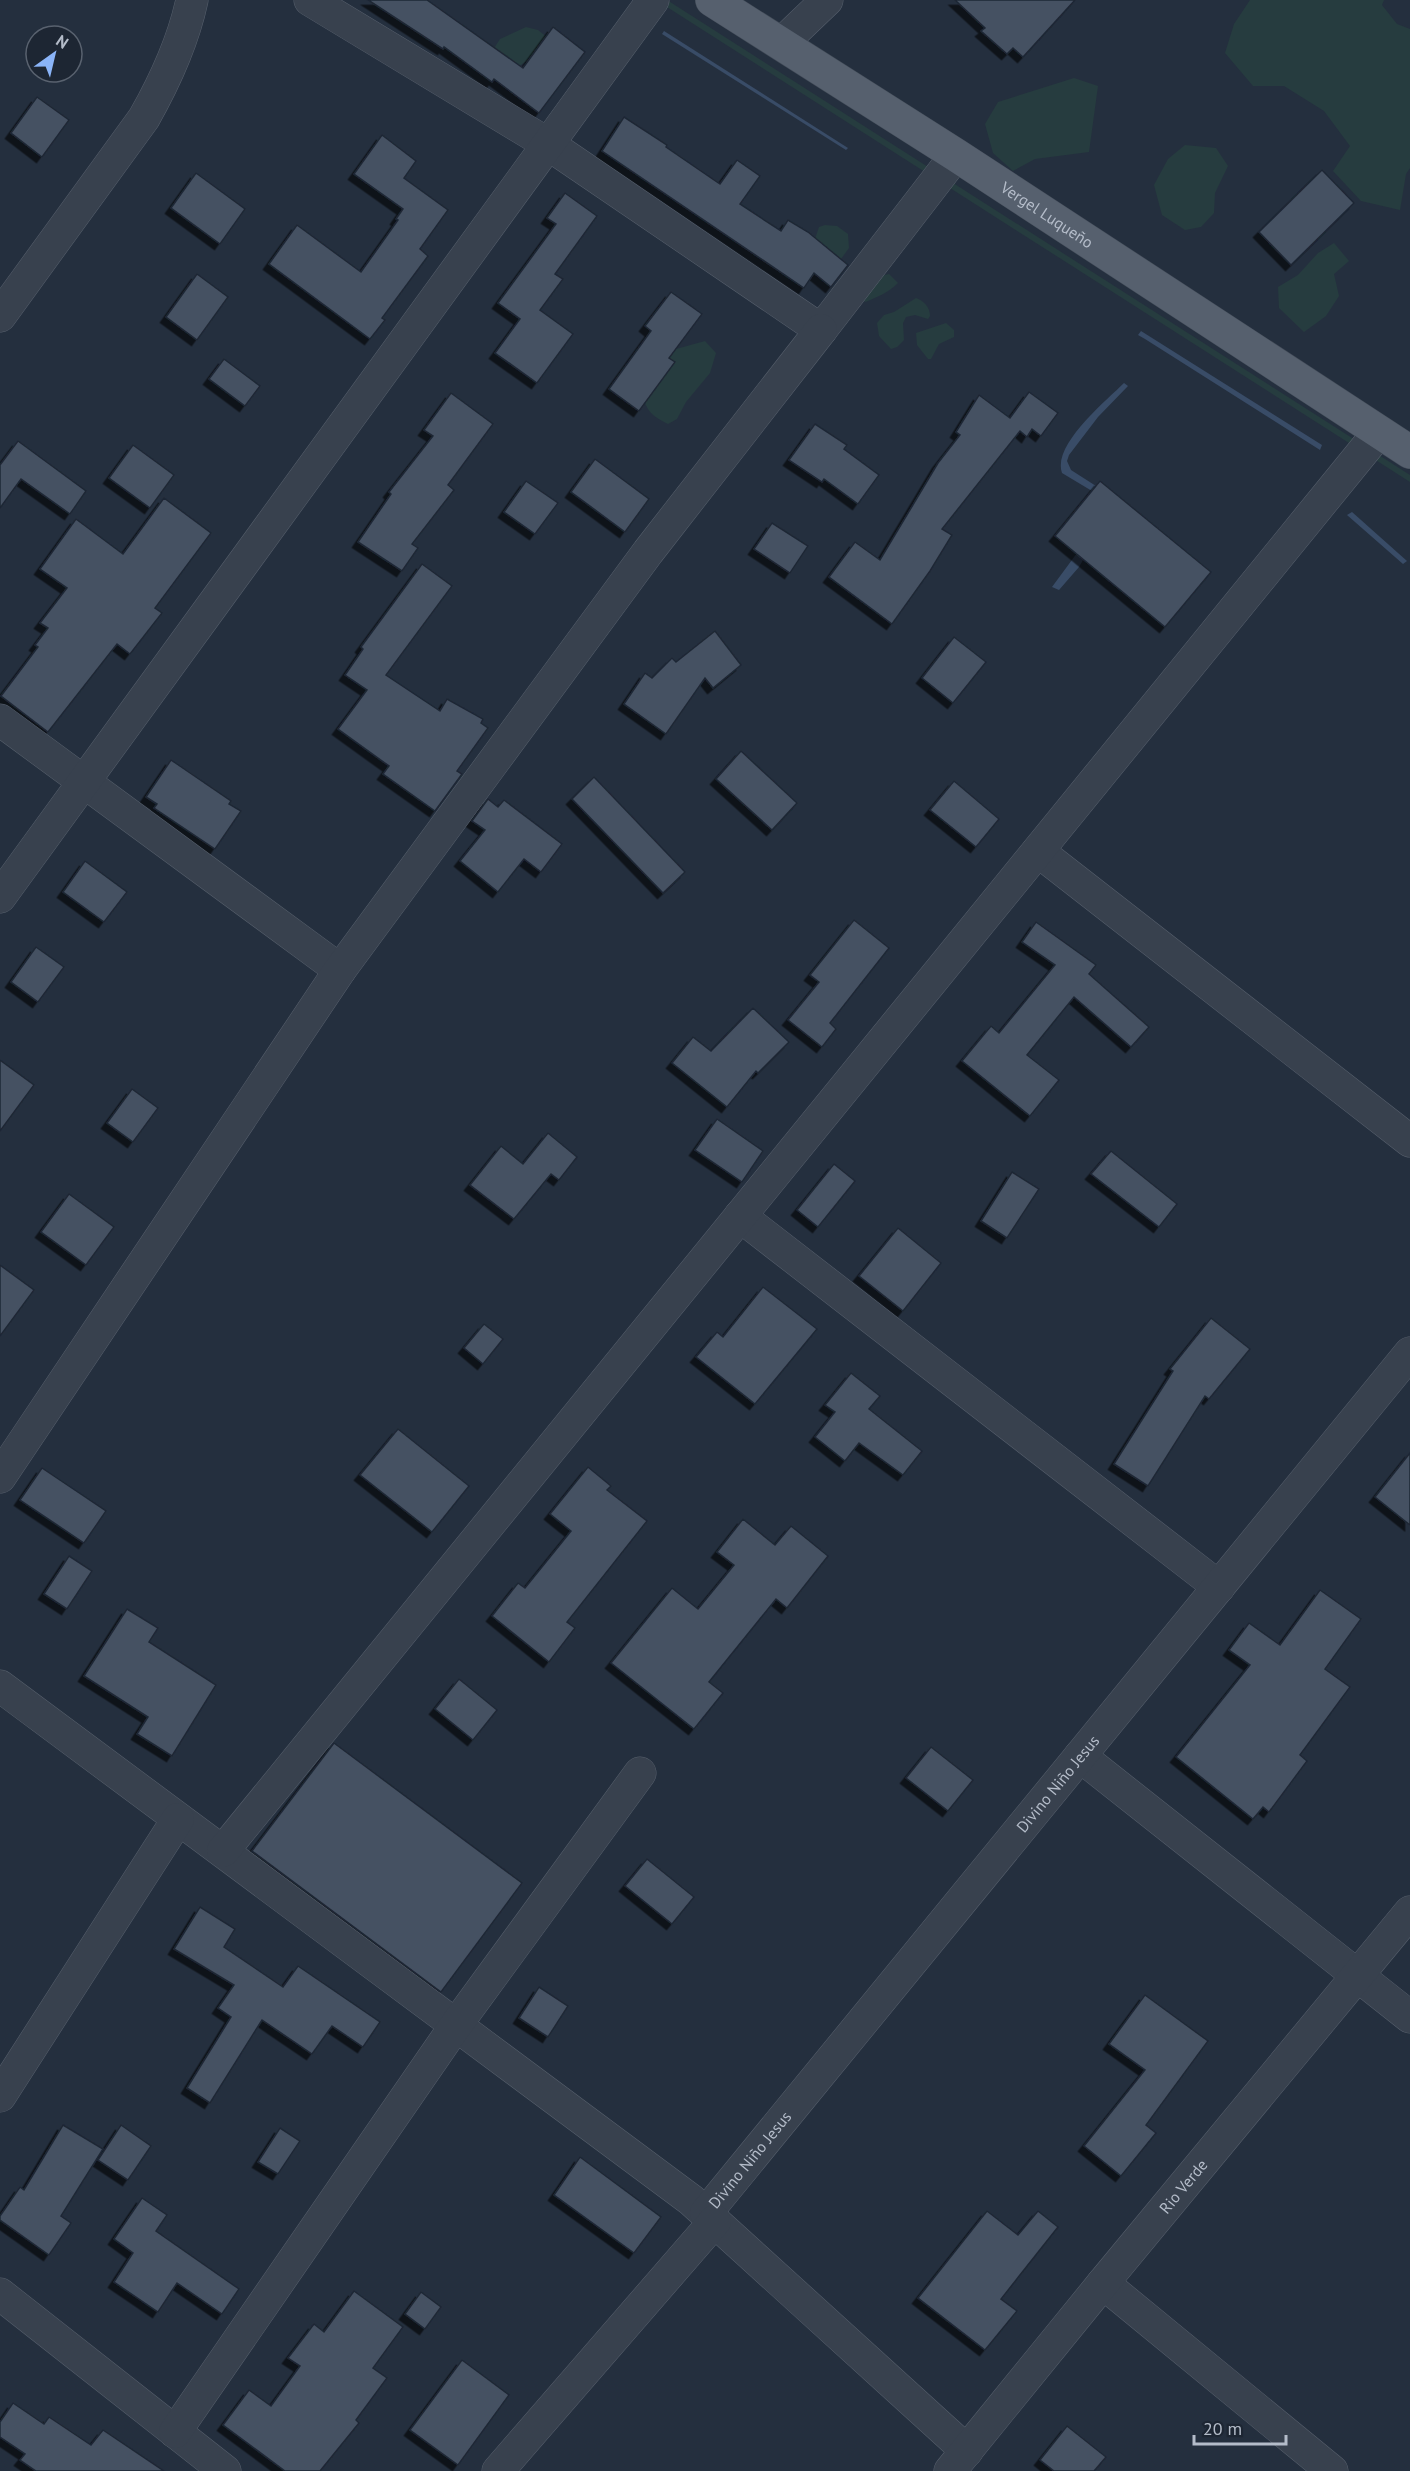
<svg xmlns="http://www.w3.org/2000/svg" width="1410" height="2471" font-family="'PT Sans',sans-serif">
<style>
.green{fill:#263c3f}
.water{fill:#394c67}
.building{fill:#455162;stroke:#1f2835;stroke-width:1.5;filter:url(#shadow)}
.lines{fill:none;stroke-linecap:round;stroke-linejoin:round}
.minor-casing{stroke:#565f6c;stroke-width:33}
.major-casing{stroke:#414a57;stroke-width:34}
.minor{stroke:#38414e;stroke-width:32}
.major{stroke:#56606e;stroke-width:33}
.labels{text-anchor:middle;stroke-width:4.5;stroke-linejoin:round;paint-order:stroke}
.street-label{font-size:16px;fill:#b4bcc9;stroke:#1d2633}
</style>
<defs>
<filter id="shadow"><feDropShadow dx="-5.5" dy="5.5" stdDeviation="0" flood-color="#0009"/></filter>
</defs>
<rect width="100%" height="100%" fill="#242f3e"/>
<g class="green">
<path d="M 656,0 L 667,0 L 1410,475 L 1410,482 Z"/>
<path d="M 1250,0 L 1384,0 L 1382,5 L 1397,24 L 1410,29 L 1410,168 L 1406,174 L 1400,210 L 1361,201 L 1333,171 L 1350,146 L 1324,111 L 1284,86 L 1253,86 L 1225,53 L 1234,24 Z"/>
<path d="M 526,27 L 538,30 L 548,38 L 534,61 L 528,60 L 512,71 L 493,50 L 500,39 Z"/>
<path d="M 1074,78 L 1098,86 L 1089,152 L 1035,159 L 1013,171 L 993,153 L 985,124 L 998,102 Z"/>
<path d="M 1185,145 L 1216,148 L 1228,166 L 1215,193 L 1214,213 L 1201,227 L 1185,230 L 1162,215 L 1154,185 L 1168,159 Z"/>
<path d="M 825,225 L 837,226 L 848,234 L 849,248 L 841,259 L 834,260 L 815,239 L 819,227 Z"/>
<path d="M 1334,243 L 1349,261 L 1334,274 L 1339,296 L 1326,316 L 1304,332 L 1279,308 L 1278,287 L 1298,275 L 1318,253 Z"/>
<path d="M 889,274 L 898,283 C 889,292 876,298 865,302 L 860,297 L 876,277 Z"/>
<path d="M 916,298 C 924,301 930,307 930,316 L 928,319 L 915,315 L 906,317 L 903,323 L 904,340 L 897,347 L 891,349 L 879,336 L 877,323 L 884,315 L 894,312 Z"/>
<path d="M 946,323 L 954,330 L 954,337 L 939,344 L 931,359 L 928,359 L 917,345 L 916,333 Z"/>
<path d="M 705,341 L 716,353 L 710,373 L 686,402 L 677,419 L 668,424 C 653,417 645,410 643,394 L 676,349 Z"/>
</g>
<g class="water">
<path d="M 664,31 L 848,148 L 846,150 L 662,34 Z"/>
<path d="M 1141,331 L 1322,445 L 1320,450 L 1145,339 L 1138,335 Z"/>
<path d="M 1124,383 L 1128,386 L 1098,417 L 1069,455 L 1067,461 L 1071,470 L 1096,486 L 1092,544 L 1079,567 L 1059,590 L 1052,587 L 1080,549 L 1092,491 L 1062,473 C 1052,445 1106,401 1124,383 Z"/>
<path d="M 1352,512 L 1407,561 L 1403,564 L 1347,515 Z"/>
</g>
<g class="building">
<path d="M 368,0 L 427,0 L 523,68 L 553,27 L 585,52 L 539,113 L 494,79 L 492,82 L 444,47 L 443,49 Z"/>
<path d="M 955,0 L 1075,0 L 1023,57 L 1013,48 L 1007,54 L 981,31 L 985,28 Z"/>
<path d="M 37,97 L 69,120 L 42,157 L 11,133 Z"/>
<path d="M 624,117 L 667,145 L 666,147 L 720,184 L 737,160 L 760,176 L 740,204 L 781,231 L 788,220 L 808,232 L 848,265 L 831,287 L 814,273 L 804,288 L 602,151 Z"/>
<path d="M 382,135 L 416,161 L 404,178 L 448,210 L 420,249 L 428,256 L 382,318 L 385,320 L 370,339 L 269,264 L 297,225 L 361,272 L 398,220 L 396,219 L 403,209 L 354,174 Z"/>
<path d="M 1322,170 L 1354,203 L 1291,265 L 1259,232 Z"/>
<path d="M 196,173 L 245,209 L 220,244 L 171,208 Z"/>
<path d="M 565,193 L 597,216 L 555,274 L 563,279 L 540,310 L 573,334 L 537,383 L 495,353 L 520,319 L 498,303 L 556,224 L 547,218 Z"/>
<path d="M 197,274 L 228,297 L 197,340 L 166,317 Z"/>
<path d="M 671,292 L 702,314 L 669,358 L 675,362 L 639,411 L 609,389 L 651,331 L 645,326 Z"/>
<path d="M 224,359 L 260,386 L 245,406 L 209,379 Z"/>
<path d="M 1029,392 L 1058,413 L 1041,436 L 1032,429 L 1027,437 L 1020,431 L 942,529 L 952,535 L 930,571 L 892,624 L 829,577 L 855,542 L 880,560 L 938,463 L 960,435 L 956,432 L 979,395 L 1010,418 Z"/>
<path d="M 451,393 L 493,424 L 448,485 L 454,490 L 412,544 L 418,548 L 402,571 L 358,542 L 391,494 L 389,492 L 433,436 L 424,430 Z"/>
<path d="M 815,424 L 847,445 L 844,449 L 879,475 L 858,504 L 824,479 L 822,482 L 789,460 Z"/>
<path d="M 18,441 L 86,491 L 70,514 L 21,479 L 0,508 L 0,465 Z"/>
<path d="M 133,445 L 174,475 L 150,508 L 109,478 Z"/>
<path d="M 595,459 L 649,499 L 625,532 L 571,492 Z"/>
<path d="M 526,481 L 558,503 L 535,534 L 504,512 Z"/>
<path d="M 1100,481 L 1211,572 L 1165,627 L 1055,536 Z"/>
<path d="M 164,498 L 211,533 L 155,608 L 162,613 L 130,654 L 117,644 L 48,732 L 1,696 L 38,647 L 35,645 L 48,628 L 40,623 L 67,588 L 40,569 L 76,519 L 123,554 Z"/>
<path d="M 772,523 L 808,546 L 790,573 L 754,549 Z"/>
<path d="M 422,564 L 452,586 L 386,675 L 440,711 L 447,699 L 483,719 L 481,723 L 488,728 L 457,771 L 462,774 L 435,811 L 383,774 L 389,766 L 338,729 L 367,690 L 345,675 L 363,649 L 361,647 Z"/>
<path d="M 715,631 L 741,665 L 713,688 L 705,678 L 666,734 L 624,704 L 645,673 L 652,678 L 672,658 L 676,662 Z"/>
<path d="M 954,637 L 986,662 L 953,703 L 922,678 Z"/>
<path d="M 741,751 L 797,803 L 772,830 L 716,779 Z"/>
<path d="M 171,760 L 231,801 L 229,804 L 241,811 L 215,849 L 154,808 L 157,804 L 146,797 Z"/>
<path d="M 594,777 L 685,872 L 663,893 L 572,799 Z"/>
<path d="M 954,781 L 999,819 L 976,847 L 930,810 Z"/>
<path d="M 488,799 L 498,807 L 504,800 L 562,844 L 541,872 L 524,859 L 498,892 L 460,861 L 485,830 L 472,821 Z"/>
<path d="M 85,861 L 127,892 L 104,922 L 63,892 Z"/>
<path d="M 854,920 L 889,948 L 830,1023 L 836,1029 L 822,1047 L 788,1020 L 819,982 L 810,975 Z"/>
<path d="M 1036,922 L 1096,965 L 1089,974 L 1149,1027 L 1131,1047 L 1074,997 L 1027,1055 L 1059,1080 L 1030,1116 L 962,1061 L 991,1026 L 999,1033 L 1055,965 L 1022,942 Z"/>
<path d="M 36,947 L 64,967 L 38,1002 L 11,982 Z"/>
<path d="M 753,1008 L 789,1042 L 758,1073 L 756,1071 L 727,1107 L 672,1063 L 693,1037 L 711,1051 Z"/>
<path d="M 0,1060 L 34,1085 L 0,1131 Z"/>
<path d="M 132,1089 L 158,1108 L 133,1142 L 107,1123 Z"/>
<path d="M 717,1119 L 763,1151 L 742,1182 L 695,1150 Z"/>
<path d="M 548,1133 L 577,1157 L 559,1180 L 551,1174 L 514,1219 L 470,1185 L 501,1146 L 523,1164 Z"/>
<path d="M 1111,1151 L 1177,1204 L 1159,1227 L 1091,1174 Z"/>
<path d="M 834,1164 L 855,1181 L 818,1227 L 797,1210 Z"/>
<path d="M 1012,1172 L 1039,1189 L 1007,1238 L 981,1221 Z"/>
<path d="M 69,1194 L 114,1227 L 86,1265 L 41,1232 Z"/>
<path d="M 898,1228 L 941,1263 L 903,1311 L 859,1276 Z"/>
<path d="M 0,1265 L 34,1290 L 0,1336 Z"/>
<path d="M 763,1287 L 817,1329 L 755,1404 L 696,1357 L 717,1332 L 723,1337 Z"/>
<path d="M 1211,1318 L 1250,1349 L 1209,1399 L 1205,1396 L 1148,1486 L 1114,1464 L 1173,1371 L 1170,1369 Z"/>
<path d="M 484,1324 L 503,1339 L 483,1364 L 464,1348 Z"/>
<path d="M 851,1373 L 880,1396 L 869,1409 L 922,1451 L 903,1475 L 859,1443 L 845,1461 L 815,1437 L 835,1412 L 825,1405 Z"/>
<path d="M 398,1429 L 469,1486 L 432,1532 L 360,1475 Z"/>
<path d="M 1410,1453 L 1410,1525 L 1375,1497 Z"/>
<path d="M 588,1467 L 611,1486 L 607,1490 L 647,1521 L 567,1622 L 575,1628 L 549,1662 L 492,1616 L 518,1583 L 525,1588 L 571,1531 L 550,1514 Z"/>
<path d="M 42,1468 L 106,1511 L 84,1543 L 20,1500 Z"/>
<path d="M 743,1519 L 775,1545 L 791,1526 L 828,1556 L 787,1608 L 776,1599 L 709,1682 L 723,1693 L 694,1729 L 611,1663 L 672,1588 L 698,1609 L 734,1565 L 717,1552 Z"/>
<path d="M 69,1556 L 92,1571 L 67,1609 L 44,1594 Z"/>
<path d="M 1320,1590 L 1361,1619 L 1325,1669 L 1350,1687 L 1300,1755 L 1307,1761 L 1269,1812 L 1263,1807 L 1253,1819 L 1176,1757 L 1250,1665 L 1229,1650 L 1249,1623 L 1280,1645 Z"/>
<path d="M 127,1609 L 158,1628 L 149,1642 L 216,1685 L 172,1756 L 137,1734 L 148,1717 L 84,1676 Z"/>
<path d="M 459,1679 L 497,1710 L 473,1740 L 435,1709 Z"/>
<path d="M 334,1743 L 522,1883 L 441,1992 L 252,1851 Z"/>
<path d="M 931,1747 L 973,1780 L 948,1811 L 906,1778 Z"/>
<path d="M 647,1859 L 694,1897 L 672,1924 L 625,1886 Z"/>
<path d="M 200,1907 L 235,1929 L 224,1947 L 283,1987 L 298,1966 L 380,2022 L 363,2047 L 332,2026 L 312,2054 L 262,2020 L 210,2103 L 187,2088 L 231,2017 L 218,2008 L 234,1985 L 174,1949 Z"/>
<path d="M 539,1987 L 568,2006 L 548,2037 L 519,2018 Z"/>
<path d="M 1145,1995 L 1208,2041 L 1146,2125 L 1156,2133 L 1121,2176 L 1084,2146 L 1145,2070 L 1109,2044 Z"/>
<path d="M 63,2125 L 103,2149 L 61,2216 L 71,2223 L 49,2255 L 0,2220 L 0,2216 L 20,2187 L 24,2190 Z"/>
<path d="M 121,2125 L 151,2146 L 128,2180 L 98,2160 Z"/>
<path d="M 280,2128 L 300,2141 L 278,2174 L 258,2162 Z"/>
<path d="M 580,2157 L 661,2217 L 634,2253 L 554,2195 Z"/>
<path d="M 142,2198 L 167,2215 L 156,2231 L 239,2289 L 222,2314 L 177,2283 L 158,2312 L 114,2282 L 133,2253 L 114,2239 Z"/>
<path d="M 987,2211 L 1018,2235 L 1038,2211 L 1058,2227 L 1001,2299 L 1017,2311 L 985,2350 L 918,2298 Z"/>
<path d="M 354,2291 L 403,2327 L 373,2368 L 387,2378 L 356,2420 L 359,2423 L 320,2471 L 285,2471 L 223,2425 L 249,2390 L 271,2406 L 300,2366 L 288,2358 L 314,2324 L 324,2332 Z"/>
<path d="M 421,2292 L 441,2307 L 425,2329 L 405,2314 Z"/>
<path d="M 462,2360 L 509,2395 L 458,2465 L 410,2430 Z"/>
<path d="M 13,2403 L 44,2424 L 49,2417 L 91,2445 L 103,2430 L 164,2471 L 36,2471 L 20,2460 L 25,2454 L 0,2437 L 0,2422 Z"/>
<path d="M 1067,2426 L 1106,2457 L 1094,2471 L 1054,2471 L 1040,2460 Z"/>
</g>
<g class="lines">
<defs>
<g id="minor">
<path d="M 310,0 L 548,144 L 821,330 L 956,155"/>
<path d="M 782,43 L 827,0"/>
<path d="M 0,316 L 144,118 C 165,81 183,42 192,0"/>
<path d="M 0,720 L 340,970"/>
<path d="M 1038,851 L 1410,1141"/>
<path d="M 0,897 L 653,0"/>
<path d="M 740,1216 L 1219,1587"/>
<path d="M 0,1477 L 340,970 L 648,552 L 821,330"/>
<path d="M 0,1686 L 691,2200 L 967,2451"/>
<path d="M 1080,1756 L 1410,2017"/>
<path d="M 223,1851 L 1379,432"/>
<path d="M 0,2096 L 178,1819"/>
<path id="s1" d="M 706,2213 L 1410,1353"/>
<path d="M 1103,2283 L 1332,2471"/>
<path d="M 0,2294 L 225,2471"/>
<path d="M 175,2432 L 456,2025 L 640,1773"/>
<path d="M 498,2471 L 715,2221"/>
<path id="s2" d="M 950,2471 L 1103,2283 L 1410,1912"/>
</g>
<g id="major">
<path id="s3" d="M 712,0 L 956,155 L 1410,452"/>
</g>
</defs>
<use href="#minor" class="minor-casing"/>
<use href="#major" class="major-casing"/>
<use href="#minor" class="minor"/>
<use href="#major" class="major"/>
</g>
<g class="labels">
<g class="street-label">
<text dy="6" stroke="none"><textPath href="#s3" startOffset="398">Vergel Luqueño</textPath></text>
<text dy="6" stroke="none"><textPath href="#s1" startOffset="555">Divino Niño Jesus</textPath></text>
<text dy="6" stroke="none"><textPath href="#s1" startOffset="69">Divino Niño Jesus</textPath></text>
<text dy="6" stroke="none"><textPath href="#s2" startOffset="368">Rio Verde</textPath></text>
</g>
</g>
<g transform="translate(54 54) rotate(34)"><circle r="28" fill="#1d2633" stroke="#59626f" stroke-width="1.5"/>
<path d="M0-4.5L10 22L0 15L-10 22Z" fill="#8ab4f8"/>
<text y="-9" font-size="16" font-weight="bold" text-anchor="middle" fill="#b4bcc9">N</text>
</g>
<path d="M1194 2435v9h92v-9" fill="none" stroke="#b4bcc9" stroke-width="3"/>
<text x="1203" y="2435" font-size="18" fill="#b4bcc9" stroke="#1d2633" stroke-width="4.5" paint-order="stroke">20 m</text>
</svg>
